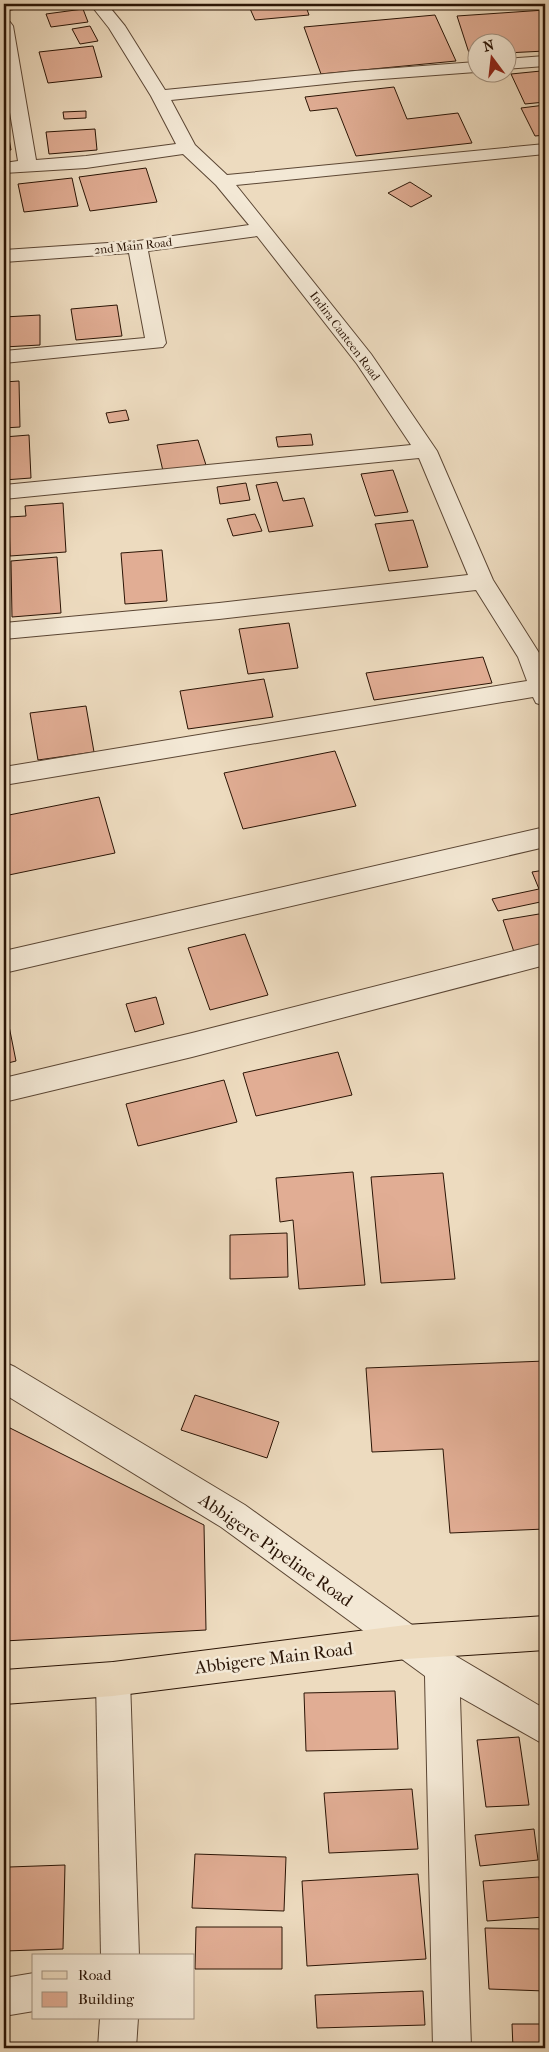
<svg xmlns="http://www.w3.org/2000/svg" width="549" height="2052" font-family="'IM FELL French Canon',serif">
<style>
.building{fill:#e1ad94;stroke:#2a1405}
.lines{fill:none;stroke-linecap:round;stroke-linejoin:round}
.minor-casing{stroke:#5b4634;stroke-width:2}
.major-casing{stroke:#2a1405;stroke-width:2}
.minor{fill:#f3e8d5;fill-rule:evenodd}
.major{fill:#eddbbf;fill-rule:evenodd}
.labels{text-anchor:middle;stroke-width:5;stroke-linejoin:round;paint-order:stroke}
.far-street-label{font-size:12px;fill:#2a1405;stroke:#f3e8d5}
.near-street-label{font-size:18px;fill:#2a1405;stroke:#f3e8d5}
</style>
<rect width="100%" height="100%" fill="#eddbbf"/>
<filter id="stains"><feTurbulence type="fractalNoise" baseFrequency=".004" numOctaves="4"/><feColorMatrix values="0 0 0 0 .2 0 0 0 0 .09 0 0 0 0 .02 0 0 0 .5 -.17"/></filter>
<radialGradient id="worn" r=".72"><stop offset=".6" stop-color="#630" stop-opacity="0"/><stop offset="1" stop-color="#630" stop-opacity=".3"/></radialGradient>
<g class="building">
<path d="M 4,4 L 16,4 L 17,9 L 4,11 Z"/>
<path d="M 248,4 L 305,4 L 309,15 L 255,20 Z"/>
<path d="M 83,9 L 88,22 L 51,27 L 46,14 Z"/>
<path d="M 545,10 L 545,51 L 506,53 L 506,42 L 476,42 L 476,55 L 470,56 L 457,16 Z"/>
<path d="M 435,15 L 456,61 L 321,74 L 304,27 Z"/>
<path d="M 90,26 L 98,41 L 80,44 L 72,29 Z"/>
<path d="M 93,46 L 102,77 L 48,83 L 39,52 Z"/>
<path d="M 541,71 L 545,80 L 545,102 L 525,104 L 511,74 Z"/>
<path d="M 394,87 L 407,119 L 458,113 L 472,143 L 356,156 L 337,108 L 310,111 L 305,97 Z"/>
<path d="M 545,105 L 545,135 L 535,136 L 521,108 Z"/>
<path d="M 86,111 L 86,118 L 64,119 L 63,112 Z"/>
<path d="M 95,129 L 97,150 L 49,154 L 46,132 Z"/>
<path d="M 8,133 L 11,150 L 4,150 L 4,134 Z"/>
<path d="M 146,168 L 157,202 L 90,211 L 79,177 Z"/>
<path d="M 72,178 L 78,206 L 24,212 L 18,184 Z"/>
<path d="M 410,182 L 432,196 L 411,207 L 388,193 Z"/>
<path d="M 117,305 L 122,336 L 76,340 L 71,309 Z"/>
<path d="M 40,315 L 40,345 L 4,347 L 4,317 Z"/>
<path d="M 19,381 L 20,427 L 4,428 L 4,382 Z"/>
<path d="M 126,410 L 129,420 L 109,423 L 106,413 Z"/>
<path d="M 311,434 L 313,445 L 278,447 L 276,437 Z"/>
<path d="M 29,435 L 31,478 L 4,480 L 4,437 Z"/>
<path d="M 198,440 L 206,465 L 163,471 L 157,445 Z"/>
<path d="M 393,470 L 408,512 L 375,516 L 361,474 Z"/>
<path d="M 277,482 L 283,501 L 304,498 L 313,526 L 269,532 L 256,485 Z"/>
<path d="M 246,483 L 250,500 L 220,504 L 217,487 Z"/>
<path d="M 63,503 L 66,552 L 10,556 L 9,517 L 26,516 L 25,506 Z"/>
<path d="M 255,514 L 262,531 L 233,536 L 227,519 Z"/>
<path d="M 413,520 L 428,567 L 389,571 L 375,524 Z"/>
<path d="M 162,550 L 167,601 L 125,604 L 121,553 Z"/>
<path d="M 57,557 L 61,613 L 12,617 L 11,561 Z"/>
<path d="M 289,623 L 298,668 L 248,674 L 239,629 Z"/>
<path d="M 483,657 L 492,683 L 374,700 L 366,673 Z"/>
<path d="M 264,679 L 273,717 L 188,729 L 180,691 Z"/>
<path d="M 86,706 L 94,752 L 38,760 L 30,713 Z"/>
<path d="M 4,711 L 8,711 L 9,762 L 4,763 Z"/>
<path d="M 335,751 L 356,806 L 243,829 L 224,773 Z"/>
<path d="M 99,797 L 115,853 L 4,876 L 4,816 Z"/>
<path d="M 545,870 L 545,901 L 498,911 L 492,899 L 539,889 L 532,872 Z"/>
<path d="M 545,913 L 545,946 L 514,952 L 503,920 Z"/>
<path d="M 245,934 L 268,995 L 210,1010 L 188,948 Z"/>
<path d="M 156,997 L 164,1024 L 135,1032 L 126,1004 Z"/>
<path d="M 4,1001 L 16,1061 L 4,1064 Z"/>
<path d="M 338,1052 L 352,1095 L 256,1116 L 243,1073 Z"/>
<path d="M 224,1080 L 237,1122 L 138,1146 L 126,1104 Z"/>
<path d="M 353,1172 L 365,1285 L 299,1289 L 293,1220 L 280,1222 L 276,1178 Z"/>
<path d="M 443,1173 L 455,1279 L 381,1283 L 371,1177 Z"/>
<path d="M 287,1233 L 288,1277 L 230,1279 L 230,1235 Z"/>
<path d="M 545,1361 L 545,1529 L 450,1533 L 443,1449 L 372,1452 L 366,1368 Z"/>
<path d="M 195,1395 L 279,1422 L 267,1458 L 181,1430 Z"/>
<path d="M 4,1425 L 204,1525 L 206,1630 L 4,1641 Z"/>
<path d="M 395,1691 L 398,1749 L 306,1751 L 304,1693 Z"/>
<path d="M 519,1737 L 529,1805 L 486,1807 L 477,1740 Z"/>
<path d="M 412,1789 L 418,1849 L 329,1853 L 324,1793 Z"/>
<path d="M 534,1829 L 538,1860 L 480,1866 L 475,1835 Z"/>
<path d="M 195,1854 L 286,1857 L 284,1911 L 192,1908 Z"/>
<path d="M 65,1865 L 63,1949 L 5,1951 L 9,1867 Z"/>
<path d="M 418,1874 L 426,1959 L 307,1966 L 302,1881 Z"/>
<path d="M 539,1877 L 544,1917 L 487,1921 L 483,1881 Z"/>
<path d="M 196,1927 L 282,1927 L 282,1969 L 195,1969 Z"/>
<path d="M 485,1928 L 545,1929 L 545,1991 L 489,1989 Z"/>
<path d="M 423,1991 L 425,2025 L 317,2028 L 315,1995 Z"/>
<path d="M 512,2024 L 545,2024 L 545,2048 L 513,2048 Z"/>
</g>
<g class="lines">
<defs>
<g id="minor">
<path d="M 90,4 L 107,4 L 125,26 L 165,90 L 355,71 L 476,62 L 476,72 L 355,81 L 171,100 L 195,145 L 227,175 L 545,144 L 545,154 L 236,185 L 371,354 L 437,451 L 493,580 L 541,656 L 545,667 L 545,706 L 536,703 L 533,697 L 4,785 L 4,767 L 527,681 L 518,657 L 476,590 L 219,619 L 4,639 L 4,623 L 219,603 L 468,575 L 419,458 L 4,499 L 4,485 L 411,445 L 357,364 L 257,236 L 148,251 L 166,343 L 163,347 L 4,363 L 4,351 L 145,338 L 129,253 L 4,262 L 4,250 L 138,241 L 249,225 L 216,185 L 183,154 L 86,168 L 4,173 L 4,163 L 18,161 L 4,76 L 4,21 L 10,22 L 13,26 L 36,160 L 86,156 L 176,144 L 151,96 L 109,28 Z"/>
<path d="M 545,56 L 545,66 L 506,69 L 506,59 Z"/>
<path d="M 545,827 L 545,847 L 4,973 L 4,951 Z"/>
<path d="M 545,943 L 545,965 L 192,1057 L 4,1102 L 4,1078 L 192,1033 Z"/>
<path d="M 4,1362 L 15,1367 L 245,1505 L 454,1655 L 545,1709 L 545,1745 L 460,1697 L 471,2048 L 433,2048 L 425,1676 L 221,1527 L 4,1394 Z"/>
<path d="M 113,1662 L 125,1667 L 130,1679 L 139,1956 L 101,1956 L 96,1679 L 101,1667 Z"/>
<path d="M 34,1973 L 34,2011 L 4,2016 L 4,1978 Z"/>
<path d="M 100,2018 L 138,2018 L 136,2048 L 98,2048 Z"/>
</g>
<path id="major" d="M 545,1616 L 545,1650 L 406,1659 L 113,1696 L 4,1704 L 4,1670 L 113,1662 L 406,1625 Z"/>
</defs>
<use href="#minor" class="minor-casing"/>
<use href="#major" class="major-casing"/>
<use href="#minor" class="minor"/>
<use href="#major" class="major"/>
</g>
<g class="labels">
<g class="far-street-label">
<text transform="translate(133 246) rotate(-6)" y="4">2nd Main Road</text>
<text transform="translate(345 336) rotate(53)" y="4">Indira Canteen Road</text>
</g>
<g class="near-street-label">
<text transform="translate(276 1550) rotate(35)" y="6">Abbigere Pipeline Road</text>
<text transform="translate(274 1658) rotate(-7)" y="6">Abbigere Main Road</text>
</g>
</g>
<rect width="549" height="2052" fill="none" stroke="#eddbbf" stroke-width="20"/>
<rect x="5" y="5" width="539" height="2042" fill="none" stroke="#2a1405" stroke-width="2.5"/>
<rect x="10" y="10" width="529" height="2032" fill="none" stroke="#2a1405"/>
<rect x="32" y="1954" width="162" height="65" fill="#f3e8d5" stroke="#a39382"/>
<rect x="42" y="1971" width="25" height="8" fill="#eddbbf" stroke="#a39382"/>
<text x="78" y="1980" font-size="15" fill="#2a1405">Road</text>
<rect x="42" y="1992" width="25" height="15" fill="#e1ad94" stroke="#a39382"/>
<text x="78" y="2004" font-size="15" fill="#2a1405">Building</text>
<g transform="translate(492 58) rotate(345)"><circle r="24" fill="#f3e8d5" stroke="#a39382"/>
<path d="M0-4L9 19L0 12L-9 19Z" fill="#8f2418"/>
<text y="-8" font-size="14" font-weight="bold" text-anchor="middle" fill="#2a1405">N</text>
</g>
<rect width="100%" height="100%" filter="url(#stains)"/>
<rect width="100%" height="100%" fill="url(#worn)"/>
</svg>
